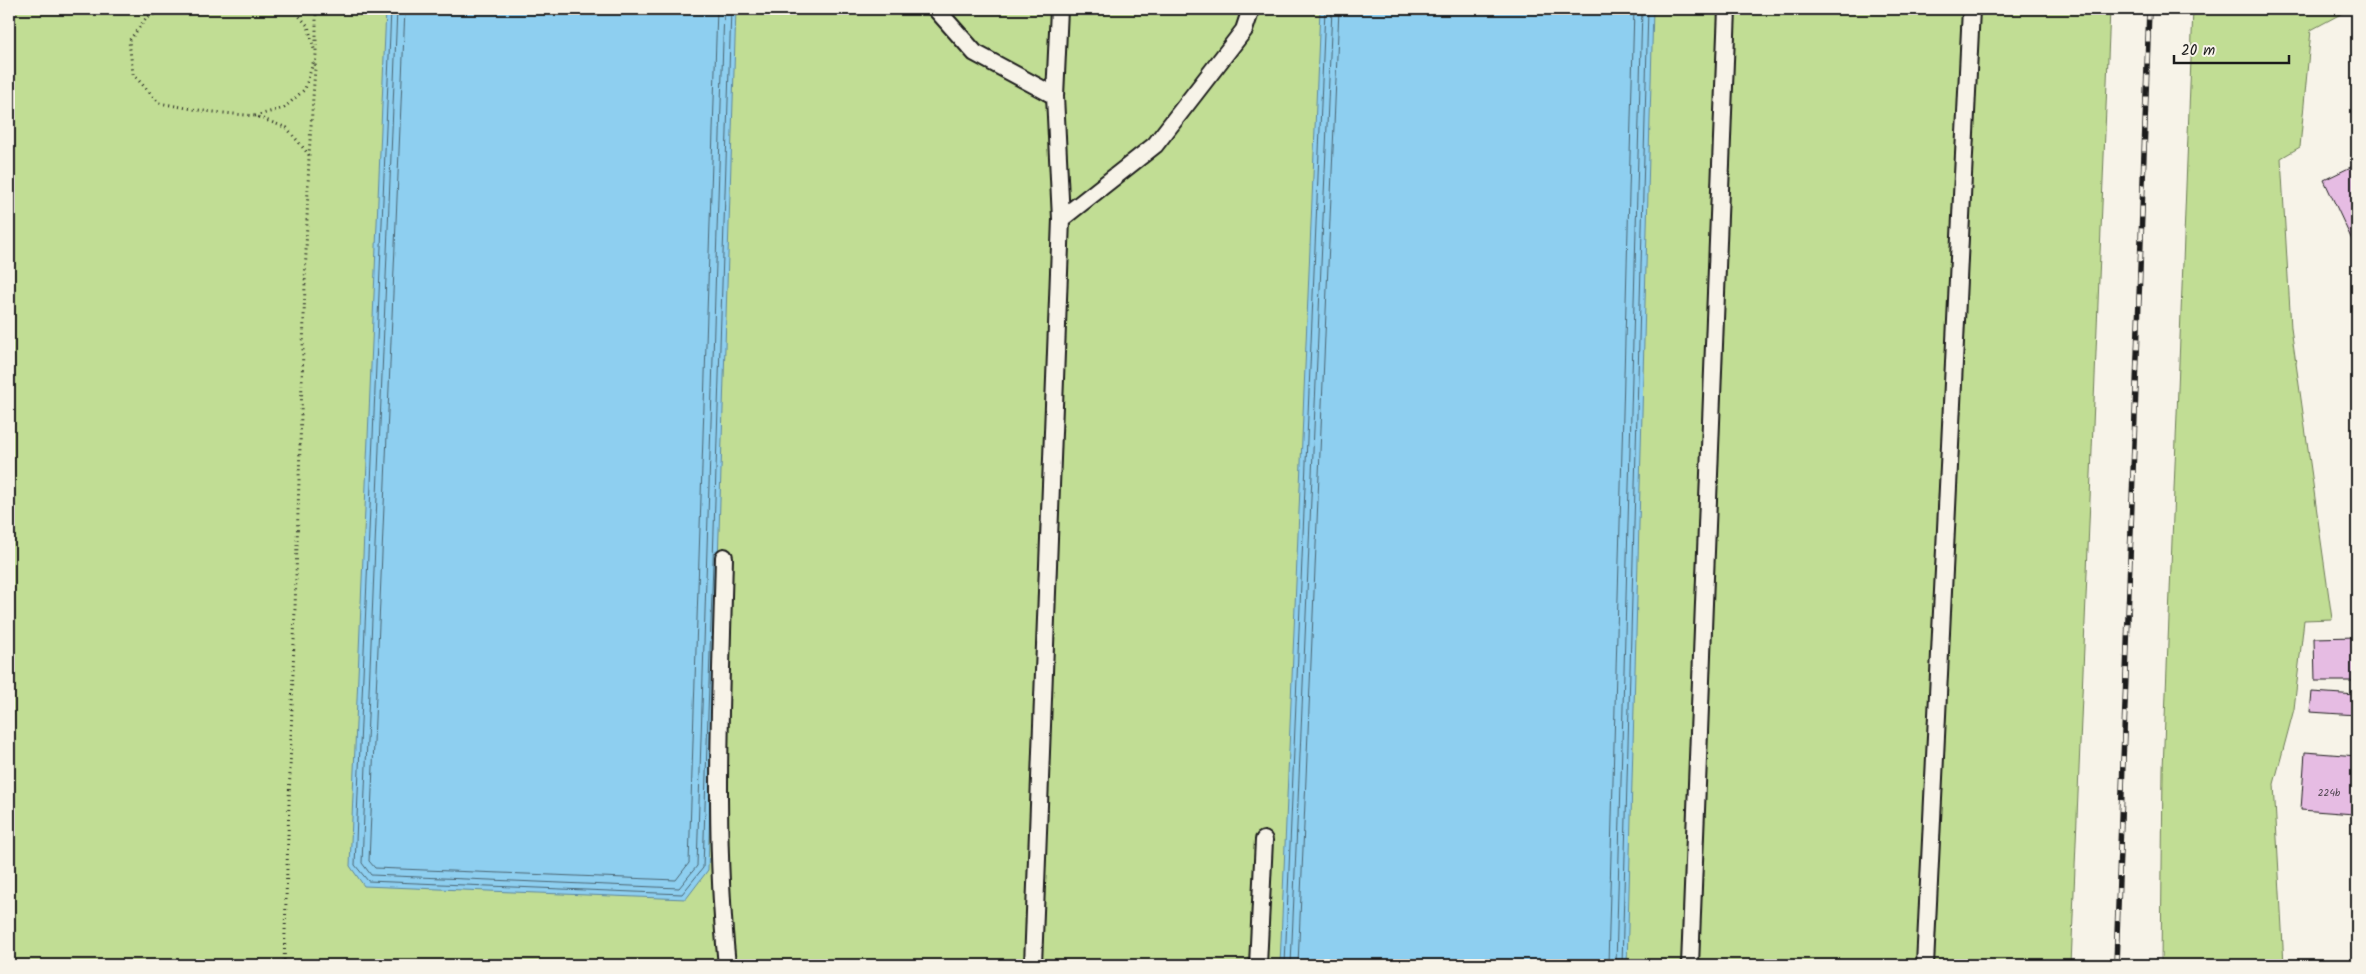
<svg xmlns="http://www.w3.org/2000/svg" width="2366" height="974" font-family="Kalam,sans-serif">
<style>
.green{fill:#c1dd94;stroke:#6e7c58}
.water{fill:#8ecff0;stroke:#60879b}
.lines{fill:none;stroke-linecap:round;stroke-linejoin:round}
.shore{stroke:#4a6471;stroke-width:1}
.building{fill:#e6bce3;stroke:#1c1c1c}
.service-casing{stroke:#1c1c1c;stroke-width:20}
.path{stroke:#1c1c1c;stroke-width:3;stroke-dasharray:1 4;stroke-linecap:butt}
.service{stroke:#f7f3e8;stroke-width:16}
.rail-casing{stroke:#1c1c1c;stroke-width:5.5}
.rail{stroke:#f7f3e8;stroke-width:4;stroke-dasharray:11;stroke-linecap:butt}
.labels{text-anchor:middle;stroke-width:4.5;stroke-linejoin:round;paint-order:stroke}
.number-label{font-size:10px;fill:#4e444e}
</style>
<rect width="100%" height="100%" fill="#f7f3e8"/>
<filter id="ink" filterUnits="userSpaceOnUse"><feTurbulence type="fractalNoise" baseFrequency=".02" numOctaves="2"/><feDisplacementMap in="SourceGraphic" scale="10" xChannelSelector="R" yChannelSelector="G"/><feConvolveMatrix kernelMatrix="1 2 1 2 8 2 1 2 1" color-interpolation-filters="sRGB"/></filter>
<g filter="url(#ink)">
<g class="green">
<path d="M 9,9 L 2110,9 L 2071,965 L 9,965 Z"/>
<path d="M 2193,9 L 2350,9 L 2311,30 L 2300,147 L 2281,158 L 2291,328 L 2332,619 L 2304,620 L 2294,709 L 2274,784 L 2284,965 L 2161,965 L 2163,769 Z"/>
</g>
<g class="water">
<path d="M 386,9 L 736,9 L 708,870 L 686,899 L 364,886 L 350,866 Z"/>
<path d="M 1320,9 L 1653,9 L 1627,965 L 1280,965 Z"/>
</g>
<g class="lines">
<g class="shore">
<path d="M 391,9 L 355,865 L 368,881 L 682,894 L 703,868 L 731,9"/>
<path d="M 397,9 L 362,863 L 371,875 L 679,888 L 697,866 L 724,9"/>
<path d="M 405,9 L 369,861 L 375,868 L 676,880 L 689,863 L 717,9"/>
<path d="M 1285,965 L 1325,9"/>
<path d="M 1291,965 L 1332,9"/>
<path d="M 1298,965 L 1339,9"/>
<path d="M 1608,965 L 1634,9"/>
<path d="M 1616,965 L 1642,9"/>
<path d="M 1622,965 L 1648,9"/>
</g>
</g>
<g class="building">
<path d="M 2357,164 L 2357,237 L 2352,240 L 2324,180 Z"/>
<path d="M 2357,637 L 2357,681 L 2315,681 L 2314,638 Z"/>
<path d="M 2312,692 L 2357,695 L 2357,715 L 2310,712 Z"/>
<path d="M 2305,752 L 2357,756 L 2354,814 L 2301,810 Z"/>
<path d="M 2357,775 L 2357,814 L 2354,814 Z"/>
</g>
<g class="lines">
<defs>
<g id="service">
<path d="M 936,9 L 975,53 L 1055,96"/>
<path d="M 1061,219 L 1155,145 L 1244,30 L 1251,9"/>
<path d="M 724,557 C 721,693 713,830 727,965"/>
<path d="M 1033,965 L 1061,219 L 1055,96 L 1059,9"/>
<path d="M 1258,965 L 1264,840"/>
<path d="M 1690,965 L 1727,9"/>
<path d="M 1925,965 L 1971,9"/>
</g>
</defs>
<use href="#service" class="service-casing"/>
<g class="path">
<path d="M 168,9 L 147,17 L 129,41 L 133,74 L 159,103 L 204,111 L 255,116 L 287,128 L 309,155"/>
<path d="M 293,9 L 308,26 L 314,49"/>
<path d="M 255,116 L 284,108 L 305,89 L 314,60"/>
<path d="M 284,965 L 309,155 L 316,54 L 316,9"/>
</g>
<use href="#service" class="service"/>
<defs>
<path id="rail" d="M 2116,965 L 2149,9"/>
</defs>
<use href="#rail" class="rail-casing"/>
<use href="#rail" class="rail"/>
</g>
</g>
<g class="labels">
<g class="number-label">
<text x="2329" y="796">224b</text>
</g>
</g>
<rect width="2366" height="974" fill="none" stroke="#f7f3e8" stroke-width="30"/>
<rect x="15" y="15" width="2336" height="944" fill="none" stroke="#1c1c1c" stroke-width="2" filter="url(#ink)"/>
<path d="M2174 55v8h115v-8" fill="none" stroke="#1c1c1c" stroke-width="2.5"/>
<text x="2181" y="55" font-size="15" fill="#1c1c1c" stroke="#f7f3e8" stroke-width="4" paint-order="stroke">20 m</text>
</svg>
